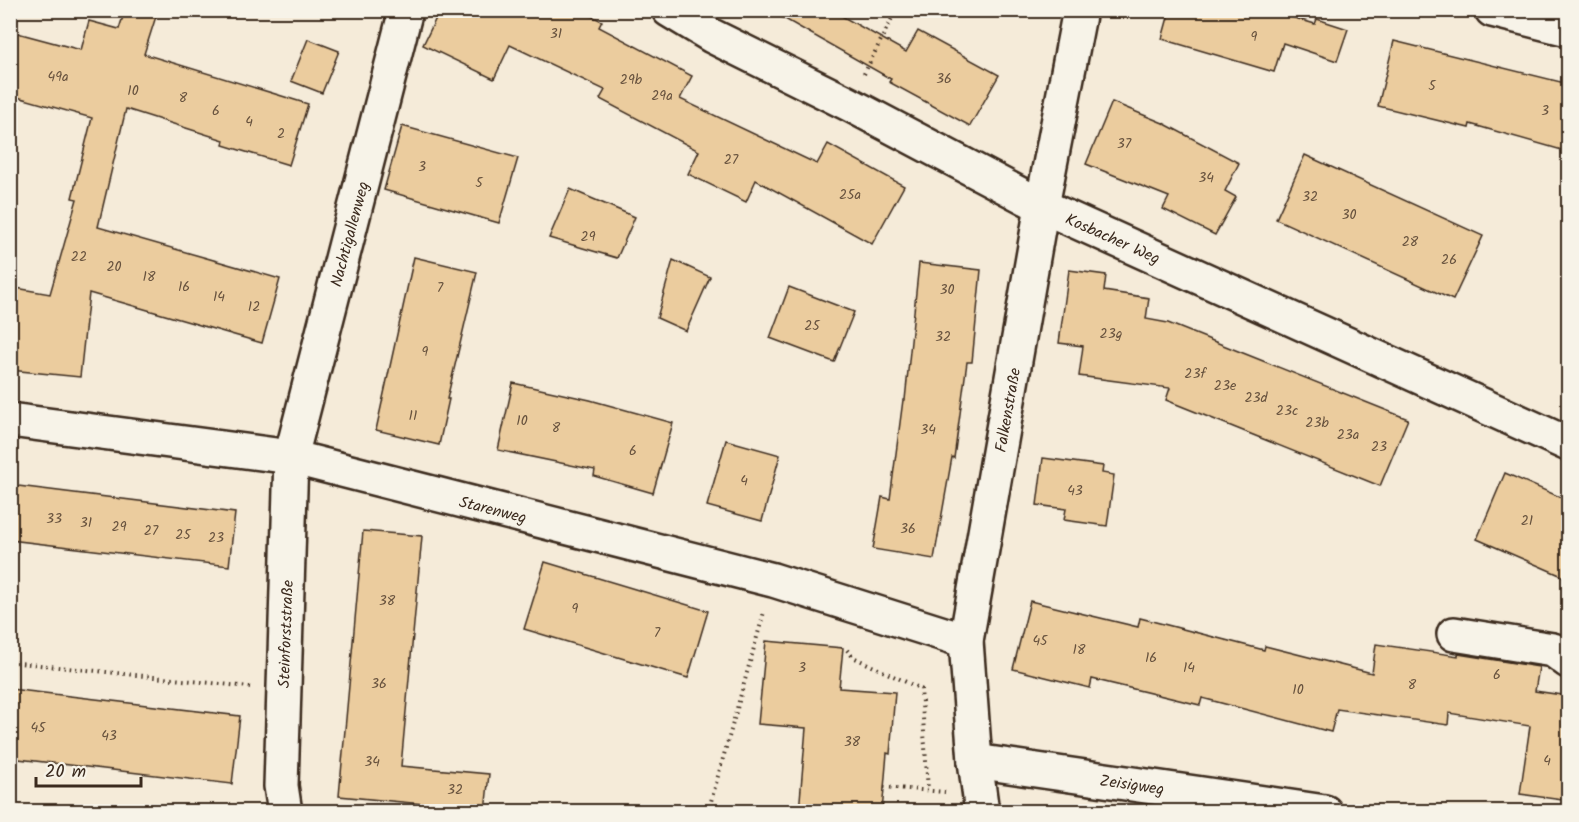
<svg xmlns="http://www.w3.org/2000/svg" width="1579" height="822" font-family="Kalam,sans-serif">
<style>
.building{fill:#ebcc9e;stroke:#3b2a1e;stroke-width:1.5}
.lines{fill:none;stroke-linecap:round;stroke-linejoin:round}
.minor-casing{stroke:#3b2a1e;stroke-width:38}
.path{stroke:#3b2a1e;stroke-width:4;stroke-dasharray:1.5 4.5;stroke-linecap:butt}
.minor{stroke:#f7f3e8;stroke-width:33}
.labels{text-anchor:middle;stroke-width:5;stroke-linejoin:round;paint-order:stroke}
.number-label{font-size:14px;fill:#67523e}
.street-label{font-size:16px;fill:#3b2a1e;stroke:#f7f3e8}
</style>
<rect width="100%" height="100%" fill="#f5ebd9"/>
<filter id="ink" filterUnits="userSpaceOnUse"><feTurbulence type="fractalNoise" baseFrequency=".0167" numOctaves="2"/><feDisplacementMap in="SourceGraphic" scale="12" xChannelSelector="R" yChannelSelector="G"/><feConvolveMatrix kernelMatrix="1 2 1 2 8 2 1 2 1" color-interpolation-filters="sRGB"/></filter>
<g filter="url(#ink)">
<g class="building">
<path d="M 125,10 L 158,10 L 144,54 L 308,104 L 289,165 L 223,145 L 224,140 L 126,109 L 98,227 L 280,279 L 262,343 L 89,293 L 80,377 L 10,370 L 10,287 L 50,294 L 77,199 L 72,198 L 92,118 L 10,95 L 10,31 L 81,50 L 89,21 L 119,29 Z"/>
<path d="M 440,10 L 579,10 L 602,21 L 599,27 L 692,76 L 680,99 L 817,164 L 828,144 L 904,186 L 872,244 L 756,180 L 746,202 L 688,174 L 699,151 L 600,99 L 605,90 L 510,45 L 494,79 L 423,45 Z"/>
<path d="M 769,10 L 831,10 L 906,52 L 918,31 L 999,75 L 970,126 L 889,82 L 891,79 Z"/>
<path d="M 1170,10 L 1268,10 L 1315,24 L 1317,19 L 1348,29 L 1337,61 L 1283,43 L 1274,72 L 1162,39 Z"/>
<path d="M 308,39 L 339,51 L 322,93 L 291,81 Z"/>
<path d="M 1394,41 L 1569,84 L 1569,152 L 1470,124 L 1469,128 L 1378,106 Z"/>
<path d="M 1112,102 L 1163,123 L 1239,163 L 1225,191 L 1236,197 L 1215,235 L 1163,209 L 1169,197 L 1086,164 Z"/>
<path d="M 402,126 L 518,158 L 499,223 L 384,190 Z"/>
<path d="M 1305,155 L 1483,236 L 1453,300 L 1276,219 Z"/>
<path d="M 570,189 L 635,217 L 617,258 L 549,238 Z"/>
<path d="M 414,257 L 477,272 L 447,399 L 449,399 L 439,445 L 376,430 Z"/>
<path d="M 673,260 L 710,277 L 686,331 L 657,318 Z"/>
<path d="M 919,263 L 981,270 L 972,362 L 967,362 L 954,458 L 952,457 L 934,559 L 873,549 L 882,497 L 890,499 L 903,400 L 905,400 Z"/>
<path d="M 1069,270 L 1106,275 L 1104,291 L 1149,298 L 1146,319 L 1168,323 L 1408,419 L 1380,486 L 1166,400 L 1170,388 L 1079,376 L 1083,346 L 1059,343 Z"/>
<path d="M 789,287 L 854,312 L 834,362 L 770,338 Z"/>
<path d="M 513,383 L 590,400 L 673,423 L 653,493 L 594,476 L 595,470 L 498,450 Z"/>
<path d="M 726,440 L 780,455 L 762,521 L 707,506 Z"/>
<path d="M 1043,458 L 1103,466 L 1102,473 L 1114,475 L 1107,526 L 1064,520 L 1066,509 L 1037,505 Z"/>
<path d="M 1505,473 L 1569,501 L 1569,579 L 1477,539 Z"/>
<path d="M 10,485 L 235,513 L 229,566 L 10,540 Z"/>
<path d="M 363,531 L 422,536 L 401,766 L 489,774 L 485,812 L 421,812 L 422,804 L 339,796 Z"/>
<path d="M 545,562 L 708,611 L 688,678 L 524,629 Z"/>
<path d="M 1030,601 L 1138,627 L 1140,618 L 1264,650 L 1265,646 L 1372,673 L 1376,644 L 1458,656 L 1458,654 L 1539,667 L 1535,691 L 1569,696 L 1569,801 L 1520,794 L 1530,726 L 1449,713 L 1448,725 L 1337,709 L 1331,732 L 1202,698 L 1200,705 L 1092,679 L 1090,688 L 1013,669 Z"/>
<path d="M 766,641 L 843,648 L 839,688 L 895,692 L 890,754 L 887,753 L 882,812 L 799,812 L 806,728 L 758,724 Z"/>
<path d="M 10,689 L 240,716 L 232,784 L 10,758 Z"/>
</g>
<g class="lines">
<defs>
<g id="minor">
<path d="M 669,10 L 712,36 L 849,104 L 1042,206 L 1568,444"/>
<path d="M 1492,10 L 1568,29"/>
<path d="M 10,420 L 291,457 L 773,580 L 966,641"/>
<path d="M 1454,634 L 1553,650 L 1568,661"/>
<path d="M 975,761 L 1325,812"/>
<path d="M 285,812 L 281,786 L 291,457 L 406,10"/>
<path d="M 982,812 L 975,761 L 966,641 L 1042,206 L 1080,10"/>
</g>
</defs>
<use href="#minor" class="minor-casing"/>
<g class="path">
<path d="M 864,74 L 896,10"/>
<path d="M 847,650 L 853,657 L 921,689 L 928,790"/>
<path d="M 10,662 L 250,687"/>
<path d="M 884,787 L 945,792"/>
<path d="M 708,812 L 764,612"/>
</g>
<use href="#minor" class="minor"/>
</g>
</g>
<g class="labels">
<g class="number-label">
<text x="556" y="38">31</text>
<text x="1254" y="41">9</text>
<text x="58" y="81">49a</text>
<text x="944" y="83">36</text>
<text x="631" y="84">29b</text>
<text x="1432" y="90">5</text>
<text x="133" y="95">10</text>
<text x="662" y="100">29a</text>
<text x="183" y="102">8</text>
<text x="216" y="115">6</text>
<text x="1545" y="115">3</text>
<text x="249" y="126">4</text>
<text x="281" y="138">2</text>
<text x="1124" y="148">37</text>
<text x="731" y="164">27</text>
<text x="422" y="171">3</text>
<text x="1206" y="182">34</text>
<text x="479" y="187">5</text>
<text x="850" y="199">25a</text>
<text x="1310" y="201">32</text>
<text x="1349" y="219">30</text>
<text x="588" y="241">29</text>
<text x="1410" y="246">28</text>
<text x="79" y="261">22</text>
<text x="1449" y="264">26</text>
<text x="114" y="271">20</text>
<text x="149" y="281">18</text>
<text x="184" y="291">16</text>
<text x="440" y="292">7</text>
<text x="947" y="294">30</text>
<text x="219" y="301">14</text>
<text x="254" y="311">12</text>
<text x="812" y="330">25</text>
<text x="1111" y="338">23g</text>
<text x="943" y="341">32</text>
<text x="425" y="356">9</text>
<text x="1195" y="378">23f</text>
<text x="1225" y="390">23e</text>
<text x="1256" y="402">23d</text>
<text x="1287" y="415">23c</text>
<text x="413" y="420">11</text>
<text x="522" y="425">10</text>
<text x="1317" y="427">23b</text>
<text x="556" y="432">8</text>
<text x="928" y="434">34</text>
<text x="1348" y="439">23a</text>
<text x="1379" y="451">23</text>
<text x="633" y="455">6</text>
<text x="744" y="485">4</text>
<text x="1075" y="495">43</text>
<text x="54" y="523">33</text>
<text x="1527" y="525">21</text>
<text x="86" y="527">31</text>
<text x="119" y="531">29</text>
<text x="908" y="533">36</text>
<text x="151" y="535">27</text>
<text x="183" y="539">25</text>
<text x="216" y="542">23</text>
<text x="387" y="605">38</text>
<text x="575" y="613">9</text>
<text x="657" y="637">7</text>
<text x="1040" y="645">45</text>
<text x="1079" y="654">18</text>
<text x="1151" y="662">16</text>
<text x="802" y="672">3</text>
<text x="1189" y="672">14</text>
<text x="1497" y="679">6</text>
<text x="379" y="688">36</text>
<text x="1412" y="689">8</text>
<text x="1298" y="694">10</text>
<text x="38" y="732">45</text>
<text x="109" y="740">43</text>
<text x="852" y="746">38</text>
<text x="1547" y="765">4</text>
<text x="372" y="766">34</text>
<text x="455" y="794">32</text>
</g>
<g class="street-label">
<text transform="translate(349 234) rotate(-75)" y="6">Nachtigallenweg</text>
<text transform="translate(1113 238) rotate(24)" y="6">Kosbacher Weg</text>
<text transform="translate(1007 410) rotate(-80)" y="6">Falkenstraße</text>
<text transform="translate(493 509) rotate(14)" y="6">Starenweg</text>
<text transform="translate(285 634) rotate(-88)" y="6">Steinforststraße</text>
<text transform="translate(1132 784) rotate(8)" y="6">Zeisigweg</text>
</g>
</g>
<rect width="1579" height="822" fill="none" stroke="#f7f3e8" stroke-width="36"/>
<rect x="18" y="18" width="1543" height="786" fill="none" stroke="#3b2a1e" stroke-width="2" filter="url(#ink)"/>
<path d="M36 777v9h105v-9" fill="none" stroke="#3b2a1e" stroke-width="3"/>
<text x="45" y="777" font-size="18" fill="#3b2a1e" stroke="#f7f3e8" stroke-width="4.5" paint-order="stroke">20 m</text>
</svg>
